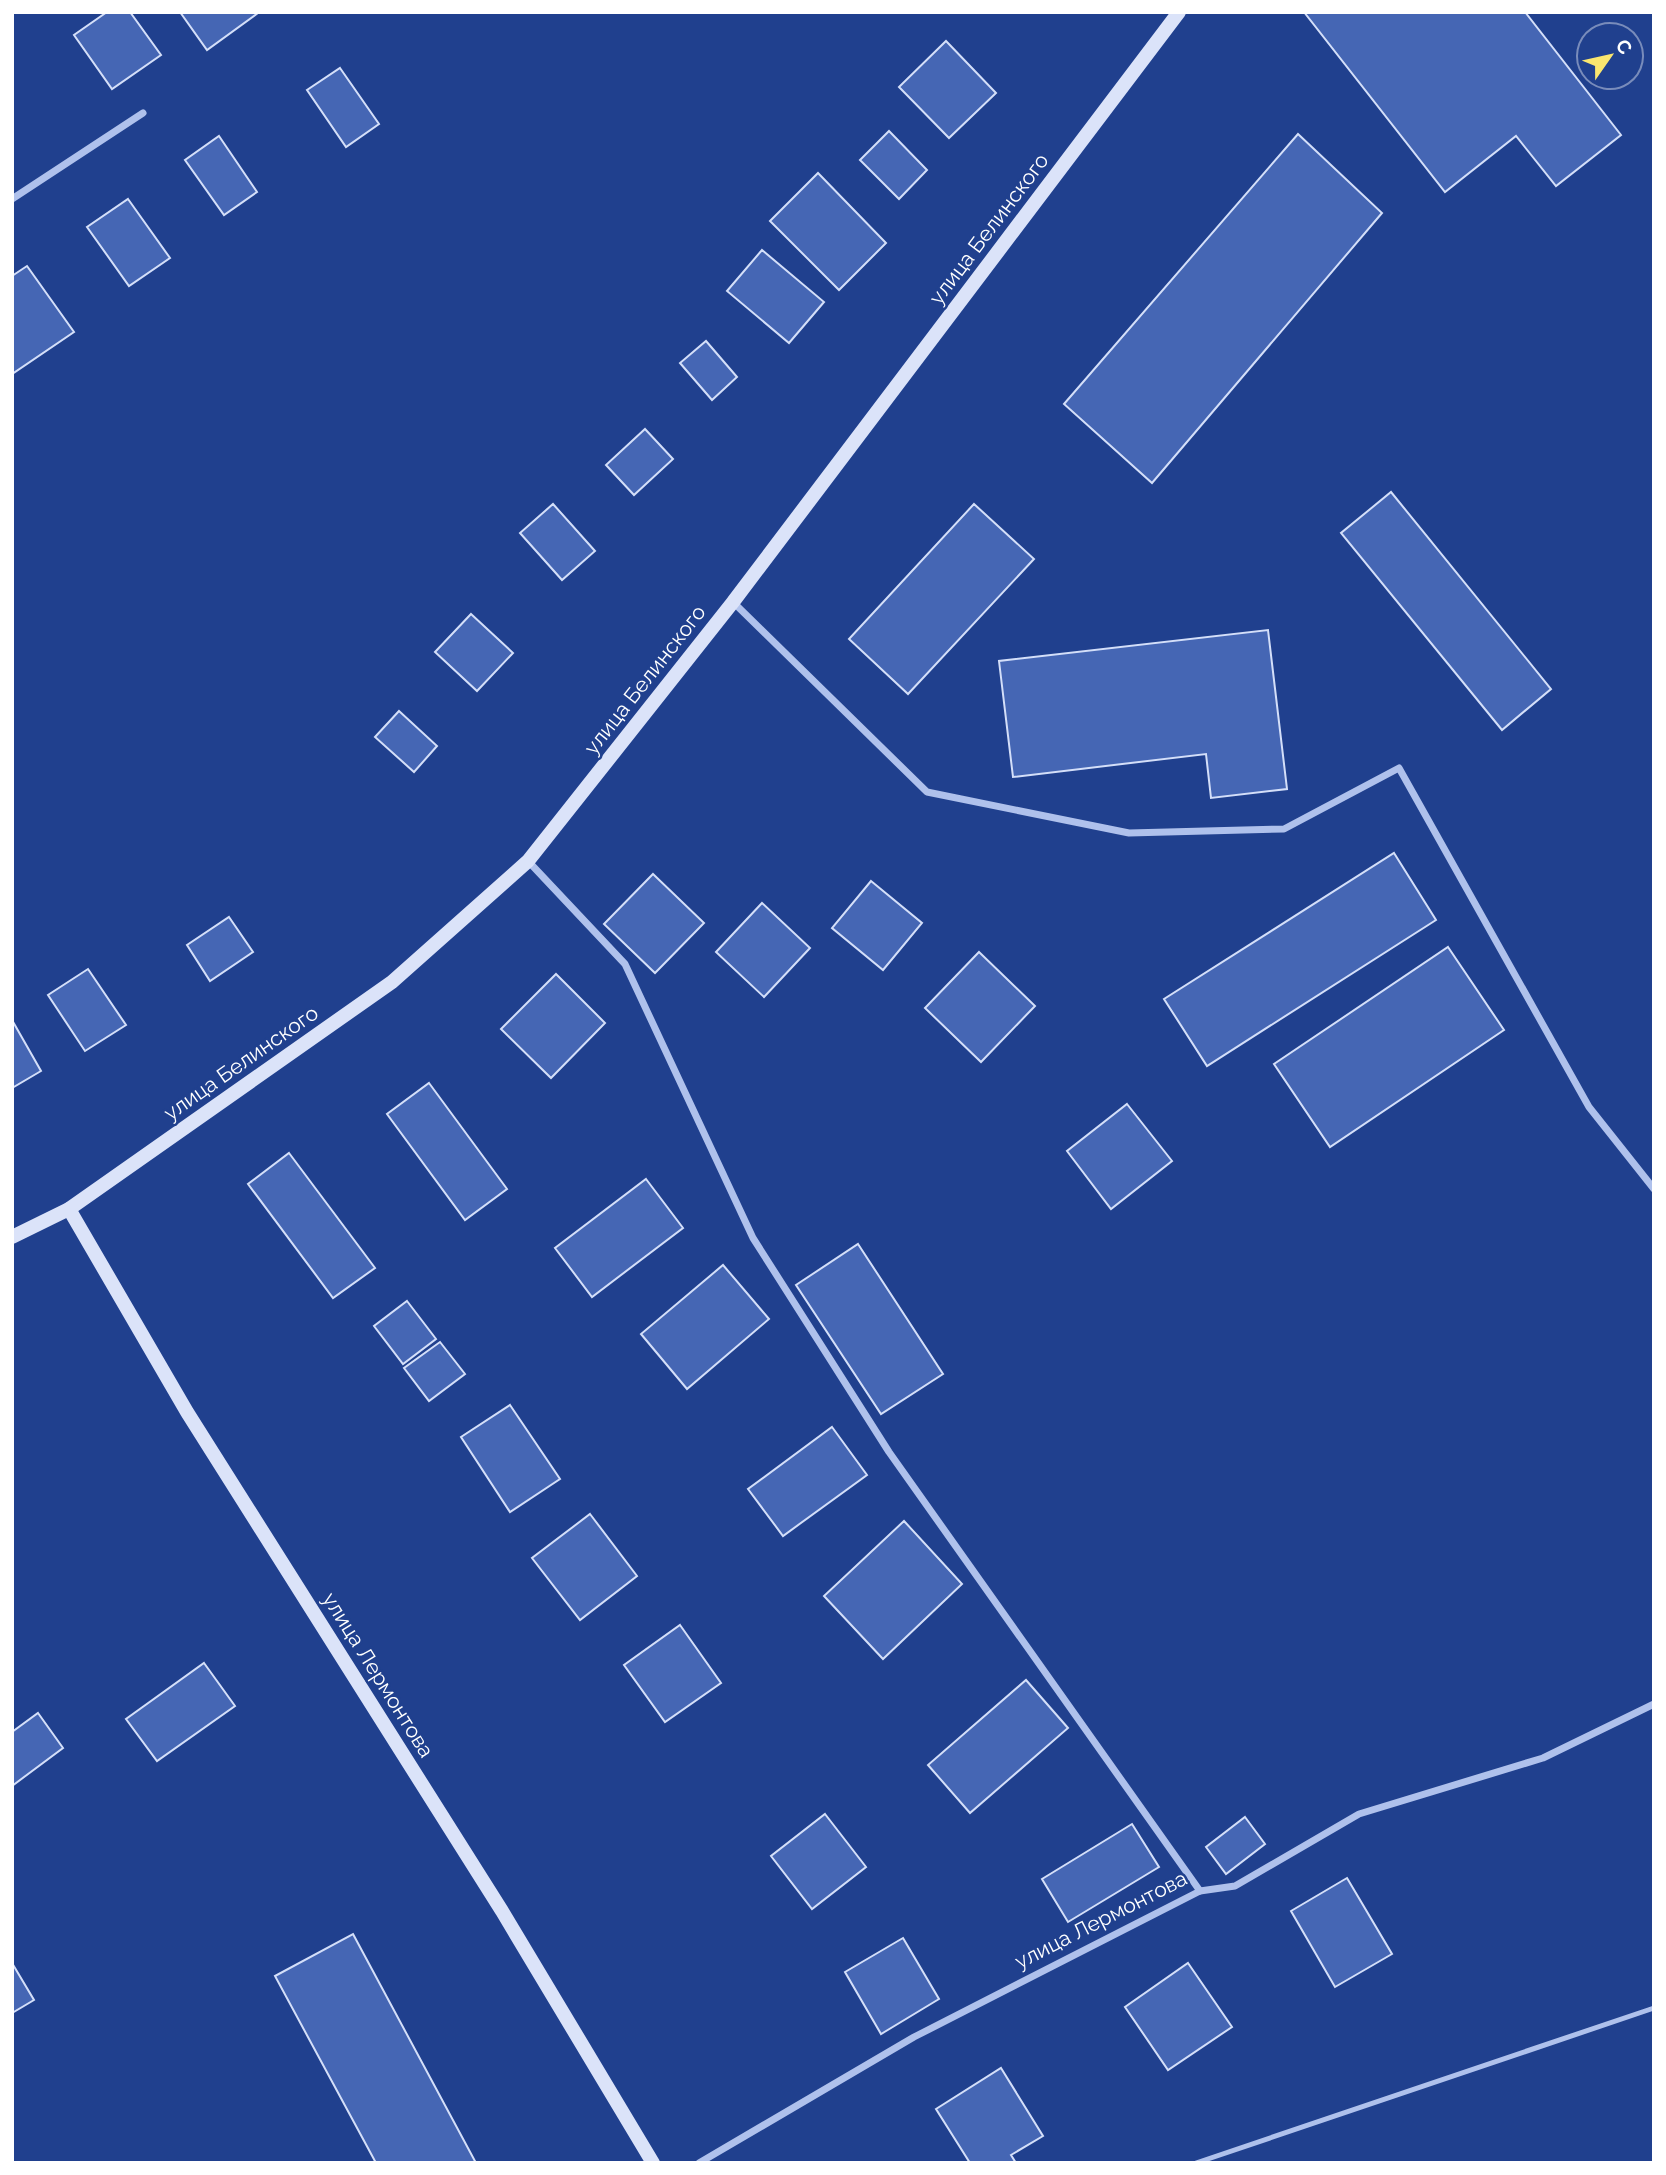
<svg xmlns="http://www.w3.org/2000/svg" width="1666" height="2175" font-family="Raleway,sans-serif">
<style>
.building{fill:#4566b4;stroke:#d4dff9;stroke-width:2}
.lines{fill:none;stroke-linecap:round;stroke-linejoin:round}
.lane{stroke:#afc1ec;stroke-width:5}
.street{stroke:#afc1ec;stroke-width:7}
.secondary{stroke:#dbe3f9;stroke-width:14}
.labels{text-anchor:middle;stroke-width:5;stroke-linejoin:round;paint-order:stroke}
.street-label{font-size:21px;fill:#fff;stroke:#20408e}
</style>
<rect width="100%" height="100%" fill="#20408e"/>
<g class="building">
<path d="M 107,12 L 130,12 L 161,55 L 112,89 L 74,35 Z"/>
<path d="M 180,12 L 257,12 L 258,13 L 207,50 Z"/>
<path d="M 1304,12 L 1525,12 L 1621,135 L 1556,186 L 1516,136 L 1445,192 Z"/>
<path d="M 946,41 L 996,93 L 949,138 L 899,87 Z"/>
<path d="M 340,68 L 379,124 L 346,147 L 307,90 Z"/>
<path d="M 889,131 L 927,170 L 899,199 L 860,160 Z"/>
<path d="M 1298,134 L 1382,213 L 1152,483 L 1064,404 Z"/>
<path d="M 219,136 L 257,192 L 224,215 L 185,160 Z"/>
<path d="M 818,173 L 886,243 L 839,290 L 770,221 Z"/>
<path d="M 128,199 L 170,258 L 129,286 L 87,227 Z"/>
<path d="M 762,250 L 824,302 L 789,343 L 727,291 Z"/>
<path d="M 27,266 L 74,332 L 12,374 L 12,276 Z"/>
<path d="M 706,341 L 737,377 L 712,400 L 680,363 Z"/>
<path d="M 645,429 L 673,459 L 634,495 L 606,465 Z"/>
<path d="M 1391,492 L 1551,689 L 1502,730 L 1341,533 Z"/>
<path d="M 553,504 L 595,551 L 562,580 L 520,533 Z"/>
<path d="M 974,504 L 1034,559 L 908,694 L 849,639 Z"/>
<path d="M 471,614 L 513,653 L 477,691 L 435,652 Z"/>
<path d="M 1268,630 L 1287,789 L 1211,798 L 1206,754 L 1013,777 L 999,661 Z"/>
<path d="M 399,711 L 437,746 L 414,772 L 375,737 Z"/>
<path d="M 1394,853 L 1436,920 L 1207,1066 L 1164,999 Z"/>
<path d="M 653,874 L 704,923 L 655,973 L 604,924 Z"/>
<path d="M 871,881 L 922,923 L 883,970 L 832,928 Z"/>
<path d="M 762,903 L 810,948 L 764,997 L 716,952 Z"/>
<path d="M 229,917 L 253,952 L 210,981 L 187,945 Z"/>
<path d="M 1448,947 L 1504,1030 L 1330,1147 L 1274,1064 Z"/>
<path d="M 979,952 L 1035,1006 L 981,1062 L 925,1008 Z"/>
<path d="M 88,969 L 126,1025 L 85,1051 L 48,995 Z"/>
<path d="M 556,974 L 605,1023 L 551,1078 L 501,1029 Z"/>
<path d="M 12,1020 L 41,1071 L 12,1088 Z"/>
<path d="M 429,1083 L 507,1189 L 465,1220 L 387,1114 Z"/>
<path d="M 1127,1104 L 1172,1161 L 1111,1209 L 1067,1151 Z"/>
<path d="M 289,1153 L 375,1268 L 333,1298 L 248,1184 Z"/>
<path d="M 646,1179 L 683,1228 L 592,1297 L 555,1248 Z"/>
<path d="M 858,1244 L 943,1374 L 881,1414 L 796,1285 Z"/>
<path d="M 723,1265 L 769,1319 L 687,1389 L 641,1334 Z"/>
<path d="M 407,1301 L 436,1339 L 403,1364 L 374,1326 Z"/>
<path d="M 440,1342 L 465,1374 L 429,1401 L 404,1368 Z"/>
<path d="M 510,1405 L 560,1479 L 510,1512 L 461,1437 Z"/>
<path d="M 832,1427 L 867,1475 L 783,1536 L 748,1489 Z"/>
<path d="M 590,1514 L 637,1576 L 580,1620 L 532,1558 Z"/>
<path d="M 904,1521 L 962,1584 L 883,1659 L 824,1596 Z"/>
<path d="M 680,1625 L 721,1683 L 665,1722 L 624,1665 Z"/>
<path d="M 204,1663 L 235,1706 L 157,1761 L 126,1719 Z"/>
<path d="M 1026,1680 L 1068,1728 L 970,1813 L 928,1765 Z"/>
<path d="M 38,1713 L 63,1748 L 12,1786 L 12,1732 Z"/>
<path d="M 825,1814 L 866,1867 L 812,1909 L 771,1856 Z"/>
<path d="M 1245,1817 L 1265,1844 L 1226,1874 L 1206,1847 Z"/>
<path d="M 1132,1824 L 1159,1867 L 1068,1922 L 1042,1879 Z"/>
<path d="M 1347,1878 L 1392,1954 L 1335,1987 L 1291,1911 Z"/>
<path d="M 353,1934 L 476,2163 L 376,2163 L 275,1976 Z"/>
<path d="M 903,1938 L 939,1999 L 881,2034 L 845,1972 Z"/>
<path d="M 12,1963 L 34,2000 L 12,2013 Z"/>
<path d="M 1188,1963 L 1232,2027 L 1168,2070 L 1125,2007 Z"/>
<path d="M 1001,2068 L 1043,2136 L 1011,2155 L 1016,2163 L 970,2163 L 936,2109 Z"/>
</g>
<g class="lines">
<path class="lane" d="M 1196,2163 L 1654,2008"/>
<g class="street">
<path d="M 12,199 L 143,113"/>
<path d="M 733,602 L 927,792 L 1129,833 L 1284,829 L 1399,768 L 1589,1107 L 1654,1189"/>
<path d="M 528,861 L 625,964 L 753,1238 L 889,1452 L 1200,1891"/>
<path d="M 699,2163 L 914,2037 L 1200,1891 L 1235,1886 L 1359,1814 L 1543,1758 L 1654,1704"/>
</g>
<g class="secondary">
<path d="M 69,1209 L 187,1412 L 502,1911 L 653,2163"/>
<path d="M 12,1237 L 69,1209 L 392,982 L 528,861 L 733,602 L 1179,12"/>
</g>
</g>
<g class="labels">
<g class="street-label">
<text transform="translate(989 229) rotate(-53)" y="7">улица Белинского</text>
<text transform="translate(645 680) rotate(-52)" y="7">улица Белинского</text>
<text transform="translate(241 1063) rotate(-35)" y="7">улица Белинского</text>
<text transform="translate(378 1675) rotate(58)" y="7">улица Лермонтова</text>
<text transform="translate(1101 1920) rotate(-27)" y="7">улица Лермонтова</text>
</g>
</g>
<rect width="1666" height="2175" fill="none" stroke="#ffffff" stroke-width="28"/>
<g transform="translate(1610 56) rotate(56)"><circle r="33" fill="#20408e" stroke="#798cbb" stroke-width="2"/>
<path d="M0-5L12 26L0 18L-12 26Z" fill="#fae66f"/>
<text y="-10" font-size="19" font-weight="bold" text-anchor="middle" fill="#ffffff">С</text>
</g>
</svg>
